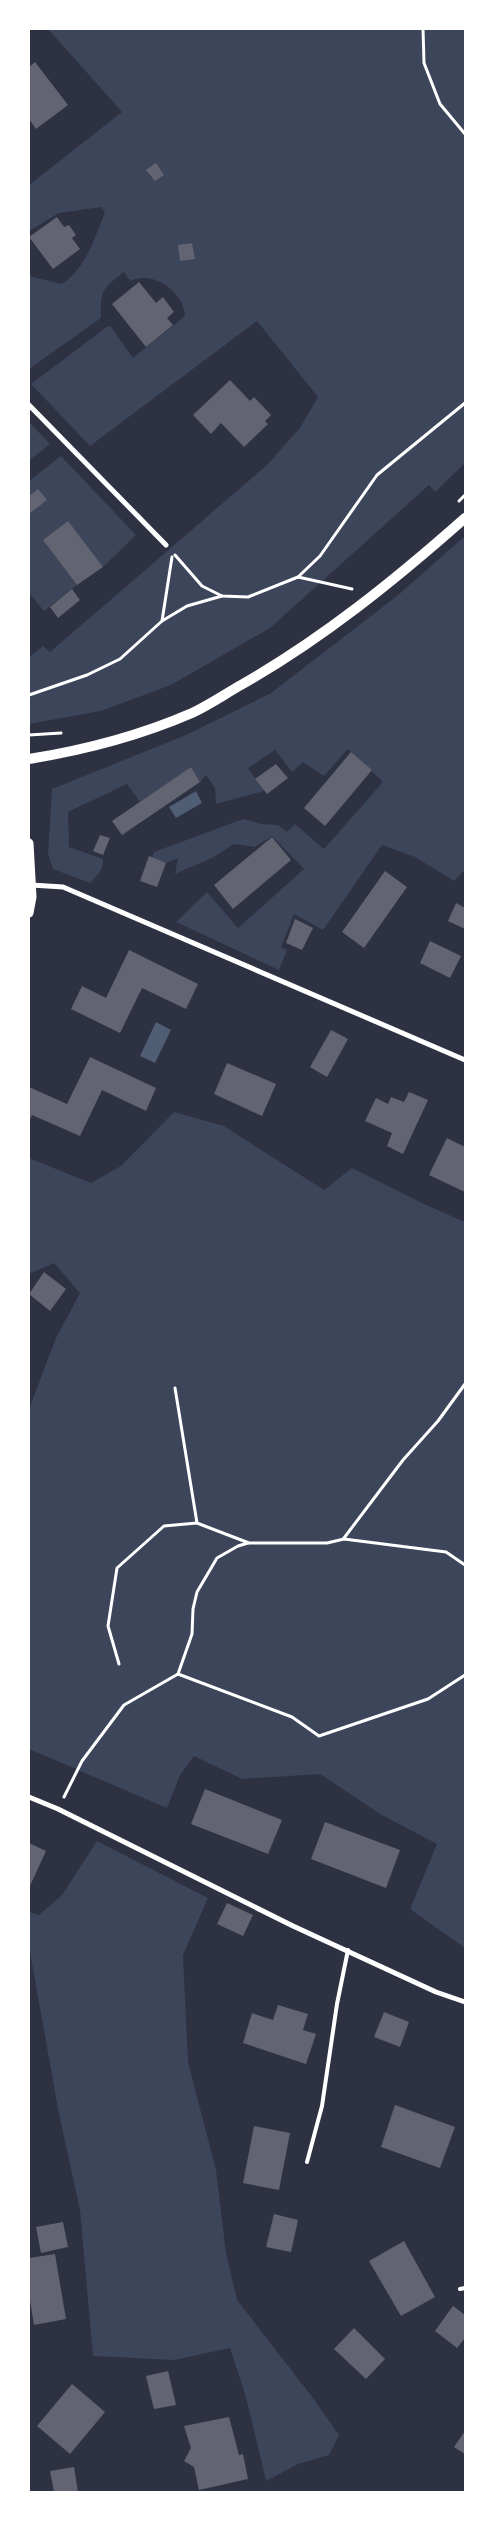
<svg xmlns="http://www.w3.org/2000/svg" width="494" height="2521" font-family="Arial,sans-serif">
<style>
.green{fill:#3c4559}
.water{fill:#4f5d75}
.building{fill:#626471}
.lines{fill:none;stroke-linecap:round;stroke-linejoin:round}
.path{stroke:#fff;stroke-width:3}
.service{stroke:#fff;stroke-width:4}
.minor{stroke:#fff;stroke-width:5}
.tertiary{stroke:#fff;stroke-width:9}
.secondary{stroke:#fff;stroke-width:10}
</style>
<rect width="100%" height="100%" fill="#2d3142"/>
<g class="green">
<path d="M 48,29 L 465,29 L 465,463 L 435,492 L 429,485 L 270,628 L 171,685 L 101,711 L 29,724 L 29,657 L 43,646 L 50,652 L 267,465 L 299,429 L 318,397 L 257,321 L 90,446 L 31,384 L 108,326 L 111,327 L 133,358 L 185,316 C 184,292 153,270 130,281 L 124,272 C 103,288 100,291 101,318 L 29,369 L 29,276 L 62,284 C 86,268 94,239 105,213 L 101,207 L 59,213 L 29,231 L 29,185 L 122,112 Z"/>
<path d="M 29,422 L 50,444 L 29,461 Z"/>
<path d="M 61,456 L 136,535 L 103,567 L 44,541 L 77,585 L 44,611 L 29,593 L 29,481 Z"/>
<path d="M 465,536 L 465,870 L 454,881 L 415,857 L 382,845 L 323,930 L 294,914 L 281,947 L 287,950 L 279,970 L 176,922 L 207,892 L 238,928 L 304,869 L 272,836 L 255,847 L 234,844 L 212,858 L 175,874 L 178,858 L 166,863 L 152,858 L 154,852 L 243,819 L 261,824 L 278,825 L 287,832 L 295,824 L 324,849 L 383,782 L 348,749 L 324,776 L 303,762 L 292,772 L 275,750 L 248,768 L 264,791 L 216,804 L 215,788 L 206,775 L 200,782 L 191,767 L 140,802 L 127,784 L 68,812 L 69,847 L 103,859 C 104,869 97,876 90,883 L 53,869 L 48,854 L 52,789 L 186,735 L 271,693 L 397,596 Z"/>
<path d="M 174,1112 L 224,1126 L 324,1190 L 352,1168 L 426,1205 L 465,1222 L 465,1948 L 410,1909 L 437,1844 L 380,1814 L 320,1774 L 242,1779 L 194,1756 L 180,1775 L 167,1808 L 29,1749 L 29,1409 L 56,1338 L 80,1293 L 54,1263 L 29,1274 L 29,1158 L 91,1183 L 121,1166 Z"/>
<path d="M 97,1841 L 208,1898 L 183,1955 L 188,2062 L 216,2170 L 226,2253 L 237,2300 L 313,2398 L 339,2435 L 329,2455 L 298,2464 L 266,2481 L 246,2397 L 230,2348 L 174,2360 L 93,2356 L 80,2210 L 59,2114 L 29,1947 L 29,1912 L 39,1915 L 62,1895 Z"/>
</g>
<g class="water">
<path d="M 196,791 L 202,803 L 176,818 L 169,807 Z"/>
<path d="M 156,1022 L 171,1030 L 155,1063 L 140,1056 Z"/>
</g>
<g class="building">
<path d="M 35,62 L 68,105 L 36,129 L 29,119 L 29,67 Z"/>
<path d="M 156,163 L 164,175 L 155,181 L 146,170 Z"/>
<path d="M 57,217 L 64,227 L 69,225 L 76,235 L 72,238 L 80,249 L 53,269 L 29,237 Z"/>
<path d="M 192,243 L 195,259 L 180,261 L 178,245 Z"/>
<path d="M 139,282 L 156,303 L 163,297 L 174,312 L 167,318 L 173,325 L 146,347 L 112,304 Z"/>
<path d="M 230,380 L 250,401 L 254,397 L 271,415 L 265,421 L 268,424 L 244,447 L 221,423 L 211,434 L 193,415 Z"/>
<path d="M 38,489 L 47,500 L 29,514 L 29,496 Z"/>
<path d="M 68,521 L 103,567 L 77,585 L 43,540 Z"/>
<path d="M 72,589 L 80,600 L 58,618 L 50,607 Z"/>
<path d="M 351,752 L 372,770 L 325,826 L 304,808 Z"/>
<path d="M 276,764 L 288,778 L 267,794 L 255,779 Z"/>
<path d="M 191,767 L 200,782 L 122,835 L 112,821 Z"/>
<path d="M 100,835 L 110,838 L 103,855 L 93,851 Z"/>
<path d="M 272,837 L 291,860 L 233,909 L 214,885 Z"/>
<path d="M 149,856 L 166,863 L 157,887 L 140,881 Z"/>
<path d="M 385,871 L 407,887 L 364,948 L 342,932 Z"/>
<path d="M 456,903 L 465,908 L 465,929 L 448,921 Z"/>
<path d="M 295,919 L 313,928 L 302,950 L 286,943 Z"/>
<path d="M 430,941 L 461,956 L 450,978 L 420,963 Z"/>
<path d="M 129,950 L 198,984 L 186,1009 L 142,988 L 120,1033 L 71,1009 L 82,986 L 106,998 Z"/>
<path d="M 331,1030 L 348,1039 L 327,1077 L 310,1067 Z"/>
<path d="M 90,1057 L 156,1088 L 146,1111 L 102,1090 L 80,1136 L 32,1115 L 29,1122 L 29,1087 L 67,1104 Z"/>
<path d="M 227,1063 L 276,1084 L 262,1116 L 214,1094 Z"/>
<path d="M 409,1092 L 428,1100 L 403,1154 L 387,1146 L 392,1133 L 365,1121 L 376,1098 L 388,1104 L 391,1097 L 404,1102 Z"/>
<path d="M 447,1138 L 465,1147 L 465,1192 L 429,1175 Z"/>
<path d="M 44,1272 L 66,1289 L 50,1311 L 29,1294 Z"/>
<path d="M 205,1789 L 282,1820 L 268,1854 L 191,1824 Z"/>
<path d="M 325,1822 L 400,1850 L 386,1888 L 311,1859 Z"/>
<path d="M 29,1843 L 46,1851 L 29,1888 Z"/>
<path d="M 227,1903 L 253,1915 L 243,1936 L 217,1924 Z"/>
<path d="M 278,2005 L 308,2014 L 303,2030 L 316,2034 L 306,2064 L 243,2043 L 252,2013 L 273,2020 Z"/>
<path d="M 384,2012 L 409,2022 L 400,2047 L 374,2037 Z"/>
<path d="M 395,2105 L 455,2127 L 440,2168 L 381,2147 Z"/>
<path d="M 254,2126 L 290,2133 L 279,2190 L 243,2183 Z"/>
<path d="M 274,2214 L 298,2220 L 291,2252 L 266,2247 Z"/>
<path d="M 63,2222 L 68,2247 L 41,2253 L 36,2227 Z"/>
<path d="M 404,2241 L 435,2297 L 401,2316 L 369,2261 Z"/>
<path d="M 55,2254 L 66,2319 L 34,2325 L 29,2294 L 29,2258 Z"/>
<path d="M 453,2306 L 465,2315 L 465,2338 L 457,2348 L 435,2331 Z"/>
<path d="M 354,2328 L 385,2359 L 366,2379 L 334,2349 Z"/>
<path d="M 168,2371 L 176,2405 L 154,2409 L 146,2376 Z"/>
<path d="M 72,2384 L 105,2412 L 70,2454 L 37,2426 Z"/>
<path d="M 229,2417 L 239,2455 L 243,2454 L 248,2479 L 199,2490 L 194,2467 L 184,2461 L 191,2448 L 184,2426 Z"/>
<path d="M 465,2431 L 465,2454 L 454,2447 Z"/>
<path d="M 74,2467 L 78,2492 L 54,2492 L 50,2471 Z"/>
</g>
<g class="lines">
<g class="path">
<path d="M 423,29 L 424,63 L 440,104 L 465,134"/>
<path d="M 459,501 L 465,495"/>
<path d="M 175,555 L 202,586 L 222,596 L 248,597 L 298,577 L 352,589"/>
<path d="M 298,577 L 320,556 L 377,475 L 465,403"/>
<path d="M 162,621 L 172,557"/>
<path d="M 29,695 L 87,675 L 120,659 L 162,621 L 187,606 L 222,596"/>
<path d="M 29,735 L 61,733"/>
<path d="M 175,1388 L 197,1523 L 249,1543 L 327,1543 L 344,1539 L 446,1552 L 465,1565"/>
<path d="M 344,1538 L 403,1460 L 438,1421 L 465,1384"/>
<path d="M 119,1664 L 108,1626 L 117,1568 L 164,1526 L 197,1523"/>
<path d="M 178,1674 L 192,1634 L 193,1609 L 197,1592 L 217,1558 L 238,1546 L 248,1543"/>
<path d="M 64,1797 L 82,1761 L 124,1705 L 178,1674 L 292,1717 L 319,1736 L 428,1699 L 465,1675"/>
</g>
<g class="service">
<path d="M 307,2162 L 322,2106 L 337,2004 L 348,1950"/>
<path d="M 460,2289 L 465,2288"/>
</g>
<g class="minor">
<path d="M 29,405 L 166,545"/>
<path d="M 31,885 L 63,887 L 465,1060"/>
<path d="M 29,1797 L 58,1809 L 293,1926 L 436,1992 L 465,2002"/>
</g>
<path class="tertiary" d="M 29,843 L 32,897 L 29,913"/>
<path class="secondary" d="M 29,759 C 85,750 139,736 192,713 C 209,705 225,694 241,685 C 322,639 395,580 465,518"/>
</g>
<rect width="494" height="2521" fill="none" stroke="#ffffff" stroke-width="60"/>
</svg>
